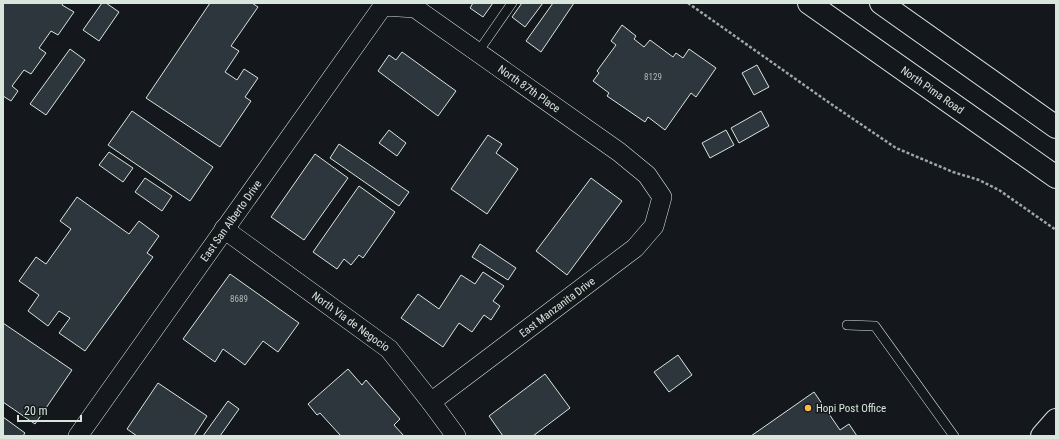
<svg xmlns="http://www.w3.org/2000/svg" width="1059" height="439" font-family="'Roboto Condensed',sans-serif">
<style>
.building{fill:#2c363c;stroke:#d8e6dc}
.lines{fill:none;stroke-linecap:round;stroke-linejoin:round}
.lane-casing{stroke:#d8e6dc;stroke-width:10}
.street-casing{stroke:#d8e6dc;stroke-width:20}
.secondary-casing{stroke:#d8e6dc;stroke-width:24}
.path{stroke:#9da8a2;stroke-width:2.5;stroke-dasharray:3 2;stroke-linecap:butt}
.lane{stroke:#14181c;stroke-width:9}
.street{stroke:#14181c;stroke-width:19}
.secondary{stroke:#14181c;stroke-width:22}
.poi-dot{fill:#ffb74d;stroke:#14181c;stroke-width:1.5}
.labels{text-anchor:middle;stroke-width:3;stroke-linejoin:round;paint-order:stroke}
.number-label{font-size:9px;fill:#adbab4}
.street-label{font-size:11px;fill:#d8e6dc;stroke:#14181c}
.poi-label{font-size:11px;fill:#d8e6dc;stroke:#14181c;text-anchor:start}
</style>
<rect width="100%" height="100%" fill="#14181c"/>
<g class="building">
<path d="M 3,3 L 63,3 L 62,5 L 74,12 L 58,35 L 51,31 L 39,48 L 46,53 L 31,74 L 24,70 L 12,86 L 18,91 L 11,101 L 3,96 Z"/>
<path d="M 102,3 L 106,3 L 119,12 L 99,41 L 83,30 Z"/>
<path d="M 210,3 L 252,3 L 258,7 L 231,46 L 239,51 L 225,72 L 237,80 L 244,69 L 258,78 L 245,97 L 251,101 L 220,147 L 146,98 Z"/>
<path d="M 473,3 L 493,3 L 483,17 L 470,8 Z"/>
<path d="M 522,3 L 543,3 L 525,27 L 512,17 Z"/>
<path d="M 553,3 L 574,3 L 541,52 L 526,41 Z"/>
<path d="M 622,25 L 636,36 L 634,39 L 644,47 L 650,40 L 673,57 L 676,53 L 683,58 L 689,49 L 716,68 L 696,97 L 691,93 L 665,130 L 648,117 L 645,122 L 607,96 L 609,93 L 593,81 L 599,73 L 597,71 L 616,45 L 611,41 Z"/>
<path d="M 70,49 L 85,60 L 46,115 L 30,104 Z"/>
<path d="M 402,52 L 456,91 L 438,116 L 378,71 L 389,55 L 396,60 Z"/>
<path d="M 757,65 L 769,87 L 754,95 L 742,73 Z"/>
<path d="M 132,111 L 213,167 L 190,201 L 108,145 Z"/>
<path d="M 761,111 L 769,126 L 739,143 L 731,128 Z"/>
<path d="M 389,130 L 406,143 L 397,156 L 379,143 Z"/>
<path d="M 726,130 L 734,145 L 710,158 L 702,143 Z"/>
<path d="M 488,135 L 502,144 L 496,153 L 518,169 L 487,214 L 451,189 Z"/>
<path d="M 339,144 L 409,192 L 399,206 L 330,158 Z"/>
<path d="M 109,152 L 133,168 L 123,182 L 99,165 Z"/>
<path d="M 315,154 L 348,178 L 304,240 L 271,217 Z"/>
<path d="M 145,178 L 172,196 L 162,211 L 135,192 Z"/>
<path d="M 591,178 L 622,201 L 567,275 L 536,251 Z"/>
<path d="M 359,186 L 395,212 L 363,258 L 359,255 L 351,265 L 344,259 L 337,269 L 313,252 Z"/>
<path d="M 77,197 L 129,234 L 139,221 L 159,236 L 147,253 L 153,257 L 85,351 L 59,333 L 70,318 L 59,311 L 48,326 L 28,311 L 39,295 L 19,281 L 36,257 L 46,264 L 71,229 L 60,221 Z"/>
<path d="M 480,244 L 516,268 L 508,280 L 472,257 Z"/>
<path d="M 483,272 L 504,286 L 493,301 L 500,306 L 491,320 L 484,315 L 472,332 L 459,323 L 443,347 L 401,318 L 418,294 L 439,309 L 461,275 L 475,284 Z"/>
<path d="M 230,274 L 299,323 L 278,352 L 263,341 L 245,365 L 223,349 L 215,362 L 183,339 Z"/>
<path d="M 3,323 L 72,370 L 35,424 L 3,402 Z"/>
<path d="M 678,355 L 692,375 L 669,392 L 654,372 Z"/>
<path d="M 348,369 L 362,385 L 366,380 L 400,419 L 394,425 L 404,436 L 341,436 L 320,413 L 317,415 L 308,404 Z"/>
<path d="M 545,374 L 570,408 L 533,436 L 503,436 L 489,416 Z"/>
<path d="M 158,383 L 207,416 L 194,436 L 137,436 L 127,429 Z"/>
<path d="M 814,392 L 840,430 L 849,424 L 857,436 L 751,436 Z"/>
<path d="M 228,401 L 239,409 L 220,436 L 203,436 Z"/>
<path d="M 3,417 L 25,433 L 23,436 L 3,436 Z"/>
</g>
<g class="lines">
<defs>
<g id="lane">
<path d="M 478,52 L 512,3"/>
<path d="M 847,325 L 875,326 L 954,436"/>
</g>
<g id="street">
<path id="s1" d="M 224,229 L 389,349 L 431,402 L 456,436"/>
<path id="s2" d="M 78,436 L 383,6 L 415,8 L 619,152 L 647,175 L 662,197 L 654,226 L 635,248 L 431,402"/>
</g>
<g id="secondary">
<path id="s3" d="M 809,3 L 1056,177"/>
<path d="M 881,3 L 1056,127"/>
<path d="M 1042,436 L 1056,420"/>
</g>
</defs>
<use href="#lane" class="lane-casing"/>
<use href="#street" class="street-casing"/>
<use href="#secondary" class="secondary-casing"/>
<path class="path" d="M 688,3 L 831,104 L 896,148 L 953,172 L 979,180 L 999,190 L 1056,230"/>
<use href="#lane" class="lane"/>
<use href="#street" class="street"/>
<use href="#secondary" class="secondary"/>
</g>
<circle class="poi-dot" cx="808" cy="408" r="4"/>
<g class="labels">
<g class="number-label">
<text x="653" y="80">8129</text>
<text x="239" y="302">8689</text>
</g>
<g class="street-label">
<text dy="4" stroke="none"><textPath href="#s2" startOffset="699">North 87th Place</textPath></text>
<text dy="4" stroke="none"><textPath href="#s3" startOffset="151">North Pima Road</textPath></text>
<text dy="4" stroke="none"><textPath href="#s2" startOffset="264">East San Alberto Drive</textPath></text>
<text transform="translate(557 307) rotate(-37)" y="4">East Manzanita Drive</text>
<text dy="4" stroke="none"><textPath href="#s1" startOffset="157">North Via de Negocio</textPath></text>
</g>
<g class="poi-label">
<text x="816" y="412">Hopi Post Office</text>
</g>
</g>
<rect width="1059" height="439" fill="none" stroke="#d8e6dc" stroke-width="8"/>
<path d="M18 415v6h63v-6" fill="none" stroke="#d8e6dc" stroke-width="2"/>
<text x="24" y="415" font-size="12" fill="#d8e6dc" stroke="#14181c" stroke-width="3" paint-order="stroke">20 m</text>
</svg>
